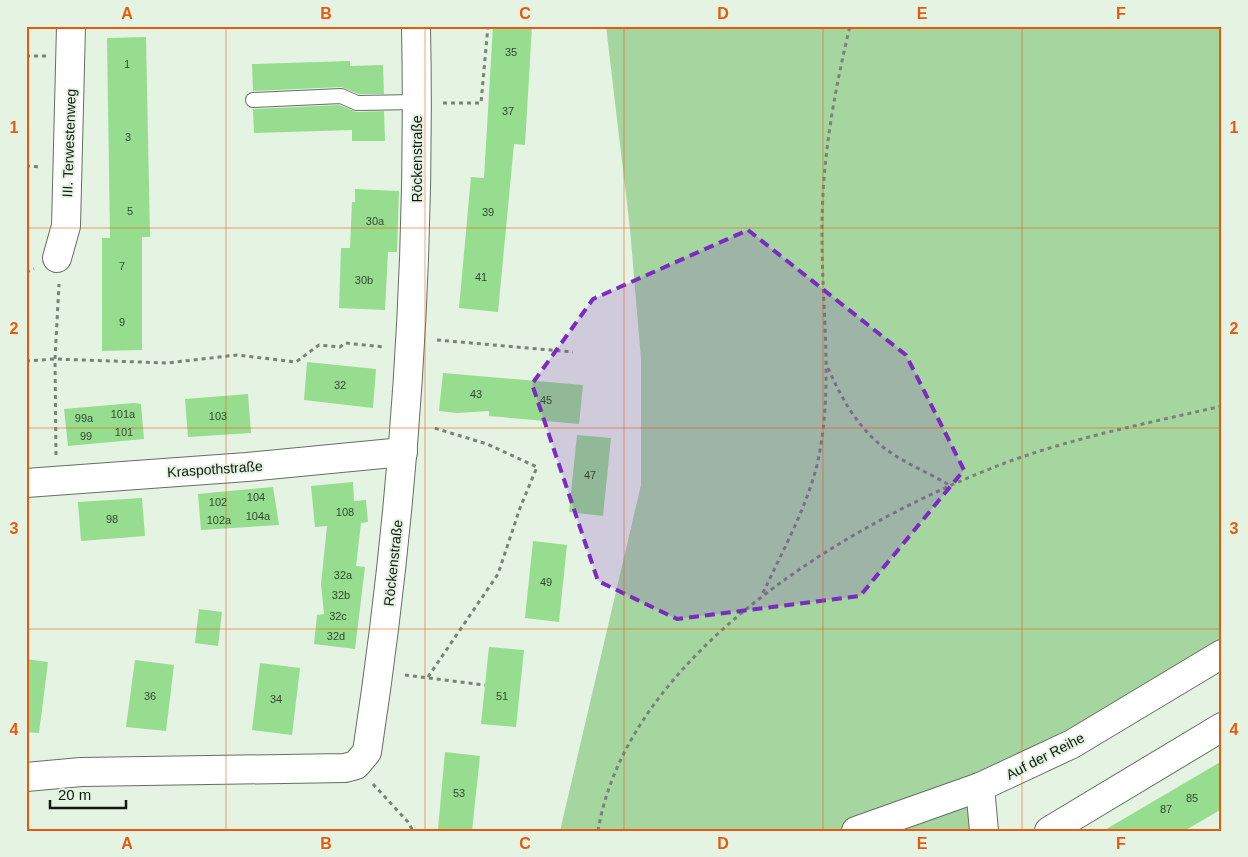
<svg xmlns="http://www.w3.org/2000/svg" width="1248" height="857" font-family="Arial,sans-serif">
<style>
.green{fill:#a6d6a0}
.building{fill:#97dd8f}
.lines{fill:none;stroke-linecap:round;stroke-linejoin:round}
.service-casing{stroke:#637061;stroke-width:16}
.minor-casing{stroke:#637061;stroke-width:30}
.secondary-casing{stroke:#637061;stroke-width:30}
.path{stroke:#798378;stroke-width:3;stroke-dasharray:4 4;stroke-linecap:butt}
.service{stroke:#fff;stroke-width:14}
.minor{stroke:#fff;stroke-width:28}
.secondary{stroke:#fff;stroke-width:28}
.marked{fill:#7b2cbf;fill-opacity:0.2;stroke:#7b2cbf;stroke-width:4;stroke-dasharray:10 6;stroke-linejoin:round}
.grid{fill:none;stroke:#e8590c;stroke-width:1;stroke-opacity:0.55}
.labels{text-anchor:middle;stroke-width:4;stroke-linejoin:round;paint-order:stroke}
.number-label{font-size:11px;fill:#324830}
.street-label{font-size:14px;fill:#111711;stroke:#e4f3e2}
.neatline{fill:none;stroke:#e8590c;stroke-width:2}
.grid-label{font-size:16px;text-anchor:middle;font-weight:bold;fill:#e8590c}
</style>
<rect width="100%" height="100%" fill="#e4f3e2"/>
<path class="green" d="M 606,26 L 1222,26 L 1222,650 L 980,787 L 984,831 L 560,831 L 641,485 L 641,359 L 630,229 Z"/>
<g class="building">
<path d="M 493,26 L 532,26 L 525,145 L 514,144 L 498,312 L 459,308 L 471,177 L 484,178 Z"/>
<path d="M 146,37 L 150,237 L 142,237 L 142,350 L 102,351 L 102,238 L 110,238 L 107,38 Z"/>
<path d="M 350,61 L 350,66 L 383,65 L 384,94 L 359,94 L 341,87 L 253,91 L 252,64 Z"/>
<path d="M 339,105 L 357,112 L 384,111 L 385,141 L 352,141 L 352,130 L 254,133 L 253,109 Z"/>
<path d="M 355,189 L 399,191 L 397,252 L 388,252 L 385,310 L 339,308 L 341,248 L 350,248 L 352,202 L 355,202 Z"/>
<path d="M 307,362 L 376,369 L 373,408 L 304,400 Z"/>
<path d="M 443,373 L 583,385 L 579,424 L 489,416 L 489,411 L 457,413 L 439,411 Z"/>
<path d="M 248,394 L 251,433 L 188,437 L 185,399 Z"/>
<path d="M 134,403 L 141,404 L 144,439 L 68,446 L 64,409 Z"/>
<path d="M 577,435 L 611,438 L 603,516 L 569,512 Z"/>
<path d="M 353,482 L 354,501 L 366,500 L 368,522 L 361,523 L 356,566 L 365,567 L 355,649 L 314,644 L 317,615 L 324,614 L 321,584 L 327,526 L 315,527 L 311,486 Z"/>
<path d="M 273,487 L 279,525 L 201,530 L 198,494 Z"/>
<path d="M 142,498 L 145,536 L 81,541 L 78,502 Z"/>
<path d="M 533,541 L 567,545 L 559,622 L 525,618 Z"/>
<path d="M 199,609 L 222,612 L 218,646 L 195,643 Z"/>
<path d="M 489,647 L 524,650 L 516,727 L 481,724 Z"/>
<path d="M 26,659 L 48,662 L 39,733 L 26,732 Z"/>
<path d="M 135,660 L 174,665 L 166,731 L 126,727 Z"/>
<path d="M 260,663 L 300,668 L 292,735 L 252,730 Z"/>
<path d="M 445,752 L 480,756 L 472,831 L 438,829 Z"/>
<path d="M 1222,761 L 1222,809 L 1184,831 L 1103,831 Z"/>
</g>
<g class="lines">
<defs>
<path id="service" d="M 253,100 L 341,96 L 357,103 L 417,102"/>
<g id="minor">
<path d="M 57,258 L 66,226 L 71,26"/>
<path d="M 26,483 L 247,467 L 403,452"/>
<path d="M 26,777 L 81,772 L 345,768 L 356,765 L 367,752 C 404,509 421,271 416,26"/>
<path d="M 980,787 L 984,831"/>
<path d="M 1049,831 L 1222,727"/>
</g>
<path id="secondary" d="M 856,831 L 980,787 L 1072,744 L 1222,654"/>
</defs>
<use href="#service" class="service-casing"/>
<use href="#minor" class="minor-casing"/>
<use href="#secondary" class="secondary-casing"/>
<g class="path">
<path d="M 26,56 L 46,56"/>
<path d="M 443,103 L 481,103 L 488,26"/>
<path d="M 26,166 L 41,167"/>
<path d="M 26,272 L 34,269"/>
<path d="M 437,340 L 573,352"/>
<path d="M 26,361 L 55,359 L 167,363 L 237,355 L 296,362 L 319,345 L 340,347 L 345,343 L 384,347"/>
<path d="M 828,368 C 840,395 854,421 876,441 C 896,460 926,471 949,485"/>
<path d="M 56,455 L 55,359 L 59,284"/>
<path d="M 763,593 C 782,552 806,509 817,465 C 834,391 822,314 822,239 C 821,166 833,97 850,26"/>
<path d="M 405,675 L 485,685"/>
<path d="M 428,677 L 498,574 L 520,508 L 537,467 L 487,444 L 431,427"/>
<path d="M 373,784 L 408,822 L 413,831"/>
<path d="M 598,831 C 627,654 851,521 1005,463 C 1075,437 1149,423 1222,406"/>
</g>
<use href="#service" class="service"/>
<use href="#minor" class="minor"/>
<use href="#secondary" class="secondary"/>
</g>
<path class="marked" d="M 748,230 L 906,355 L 964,470 L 860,596 L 677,619 L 598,581 L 532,384 L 593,299 Z"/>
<path class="grid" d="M 226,26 L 226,831M 425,26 L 425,831M 624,26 L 624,831M 823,26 L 823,831M 1022,26 L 1022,831M 26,228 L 1222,228M 26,428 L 1222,428M 26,629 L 1222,629"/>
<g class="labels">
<g class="number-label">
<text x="511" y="56">35</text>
<text x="127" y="68">1</text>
<text x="508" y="115">37</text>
<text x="128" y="141">3</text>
<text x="130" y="215">5</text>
<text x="488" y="216">39</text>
<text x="375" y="225">30a</text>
<text x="122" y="270">7</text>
<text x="481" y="281">41</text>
<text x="364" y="284">30b</text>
<text x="122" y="326">9</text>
<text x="340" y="389">32</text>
<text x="476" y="398">43</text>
<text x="546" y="404">45</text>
<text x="123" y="418">101a</text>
<text x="218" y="420">103</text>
<text x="84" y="422">99a</text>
<text x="124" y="436">101</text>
<text x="86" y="440">99</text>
<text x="590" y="479">47</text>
<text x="256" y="501">104</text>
<text x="218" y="506">102</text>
<text x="345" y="516">108</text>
<text x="258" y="520">104a</text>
<text x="112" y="523">98</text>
<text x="219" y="524">102a</text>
<text x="343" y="579">32a</text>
<text x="546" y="586">49</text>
<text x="341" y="599">32b</text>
<text x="338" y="620">32c</text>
<text x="336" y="640">32d</text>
<text x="150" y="700">36</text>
<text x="502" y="700">51</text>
<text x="276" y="703">34</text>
<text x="459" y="797">53</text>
<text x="1192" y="802">85</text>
<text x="1166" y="813">87</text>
</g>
<g class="street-label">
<text transform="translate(69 143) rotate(-88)" y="5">III. Terwestenweg</text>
<text transform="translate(417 159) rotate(-90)" y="5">Röckenstraße</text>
<text transform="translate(215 469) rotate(-4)" y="5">Kraspothstraße</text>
<text transform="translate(393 563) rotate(-84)" y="5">Röckenstraße</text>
<text transform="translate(1045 756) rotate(-27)" y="5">Auf der Reihe</text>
</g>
</g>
<rect width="1248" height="857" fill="none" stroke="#e4f3e2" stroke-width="55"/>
<path d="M50 800v8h76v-8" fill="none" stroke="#111711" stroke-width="2.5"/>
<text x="58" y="800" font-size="15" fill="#111711" stroke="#e4f3e2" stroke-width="4" paint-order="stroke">20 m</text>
<rect x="28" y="28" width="1192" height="802" class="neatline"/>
<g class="grid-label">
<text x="127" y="19">A</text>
<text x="326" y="19">B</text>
<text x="525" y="19">C</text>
<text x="723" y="19">D</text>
<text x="922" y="19">E</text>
<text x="1121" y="19">F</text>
<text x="14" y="133">1</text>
<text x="1234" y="133">1</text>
<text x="14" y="334">2</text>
<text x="1234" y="334">2</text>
<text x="14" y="534">3</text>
<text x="1234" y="534">3</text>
<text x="14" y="735">4</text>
<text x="1234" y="735">4</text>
<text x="127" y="849">A</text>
<text x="326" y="849">B</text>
<text x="525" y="849">C</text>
<text x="723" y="849">D</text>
<text x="922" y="849">E</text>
<text x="1121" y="849">F</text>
</g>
</svg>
